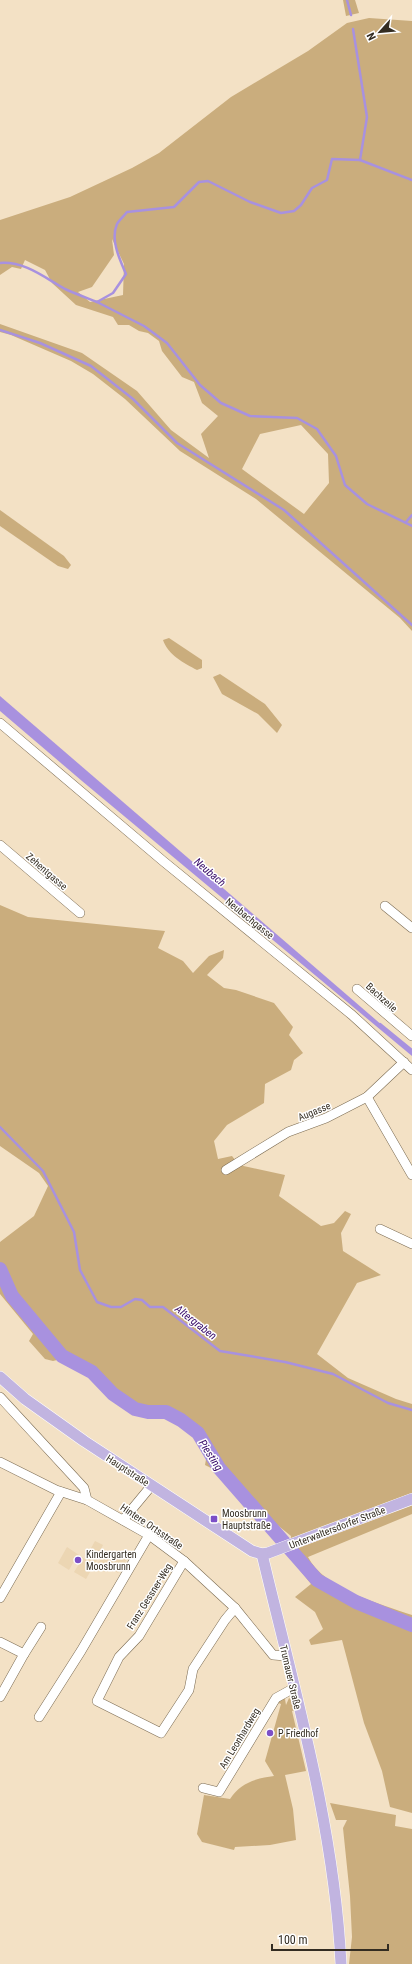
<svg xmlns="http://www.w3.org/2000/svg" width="412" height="1964" font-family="'Roboto Condensed',sans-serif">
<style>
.built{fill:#ecd6b3}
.green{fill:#caad7d;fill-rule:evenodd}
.water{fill:#a891df}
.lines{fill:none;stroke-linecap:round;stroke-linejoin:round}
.stream{stroke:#a891df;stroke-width:2.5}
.river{stroke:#a891df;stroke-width:14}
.minor-casing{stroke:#7b6b52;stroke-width:10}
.major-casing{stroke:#fff;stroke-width:12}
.minor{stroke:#fff;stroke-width:9}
.major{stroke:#c1b4e0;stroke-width:11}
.poi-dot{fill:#7c4fc7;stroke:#fff;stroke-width:1.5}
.labels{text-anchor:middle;stroke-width:3;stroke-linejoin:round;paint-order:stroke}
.street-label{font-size:10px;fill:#332c21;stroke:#fff}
.poi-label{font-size:10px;fill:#332c21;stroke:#fff;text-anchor:start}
.water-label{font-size:11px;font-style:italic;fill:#350867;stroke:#fff}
</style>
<rect width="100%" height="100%" fill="#f3e1c5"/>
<path class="built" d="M 95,1541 L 103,1545 L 101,1549 L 116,1557 L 118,1554 L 127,1559 L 118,1573 L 110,1568 L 111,1567 L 109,1565 L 105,1572 L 96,1567 L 100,1560 L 98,1558 L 86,1579 L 74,1572 L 79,1564 L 74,1561 L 69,1570 L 58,1563 L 67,1547 L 85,1559 Z"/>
<g class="green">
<path d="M 343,0 L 355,0 L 359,13 L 346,16 Z"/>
<path d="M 369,18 L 412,21 L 412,631 L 400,618 L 256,499 L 180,451 L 125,399 L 93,374 L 71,361 L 11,335 L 0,332 L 0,324 L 82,353 L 137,391 L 171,430 L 209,458 L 201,434 L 218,416 L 202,403 L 194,382 L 182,377 L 162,351 L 159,341 L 148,333 L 139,331 L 129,325 L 118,325 L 113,317 L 76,305 L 52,283 L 45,270 L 25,260 L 21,269 L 12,267 L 0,275 L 0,220 L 70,197 L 132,168 L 159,153 L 231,97 L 308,51 L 347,23 ZM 112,239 L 124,264 L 123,295 L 90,302 L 78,292 L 92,287 L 114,255 ZM 301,425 L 328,454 L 329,483 L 304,514 L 242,469 L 260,434 Z"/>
<path d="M 0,510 L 64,556 L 71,565 L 68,569 L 58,566 L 0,526 Z"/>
<path d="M 169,638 L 202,660 L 202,668 L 197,670 C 184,663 168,655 163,640 Z"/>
<path d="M 220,674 L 265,704 L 282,725 L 277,733 L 258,714 L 222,694 L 213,677 Z"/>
<path d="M 0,905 L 28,917 L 165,931 L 158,948 L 183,961 L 193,973 L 209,956 L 224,950 L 223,958 L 207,975 L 224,988 L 236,990 L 274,1003 L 293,1027 L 289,1035 L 303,1053 L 294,1060 L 291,1070 L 265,1084 L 264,1103 L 227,1125 L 214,1141 L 218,1159 L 232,1156 L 239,1165 L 285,1175 L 279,1196 L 321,1226 L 334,1223 L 345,1211 L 351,1214 L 341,1233 L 343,1251 L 381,1275 L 357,1283 L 317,1354 L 348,1378 L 396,1399 L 412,1404 L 412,1514 L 308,1557 C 324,1589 380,1604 412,1615 L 412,1813 L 390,1807 L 382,1771 L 364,1723 L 342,1640 L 311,1645 L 309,1640 L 323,1629 L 315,1612 L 295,1597 L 311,1584 L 290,1558 L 291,1536 L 245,1499 L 225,1475 L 205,1465 L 208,1448 L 197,1434 L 187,1431 L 166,1417 L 152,1417 L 116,1394 L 97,1371 L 69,1357 L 53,1361 L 45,1359 L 29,1341 L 33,1334 L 0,1294 L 0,1242 L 34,1216 L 48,1186 L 39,1173 L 0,1146 Z"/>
<path d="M 280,1698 L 285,1699 L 286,1705 L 289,1698 L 292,1700 L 295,1710 L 292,1711 L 306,1771 L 285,1775 L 293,1809 L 296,1840 L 270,1845 L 235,1847 L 234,1850 L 202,1842 L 197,1834 L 204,1795 L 230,1799 C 240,1783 257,1778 274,1776 L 265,1761 L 281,1704 L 276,1702 Z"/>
<path d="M 330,1803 L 396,1815 L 395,1826 L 412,1829 L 412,1964 L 349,1964 L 352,1937 L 350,1896 L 343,1828 L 347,1820 L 336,1820 Z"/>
</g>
<path class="water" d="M 0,696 L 412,1051 L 412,1056 L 82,781 L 0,711 Z"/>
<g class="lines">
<g class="stream">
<path d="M 347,0 L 351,15"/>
<path d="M 353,29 L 367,117 L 360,160"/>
<path d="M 0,263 C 25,261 45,278 65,289 C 76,294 87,298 97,302 L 113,293 L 126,274 C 120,260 110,240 117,224 C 119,220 124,216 127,212 L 174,207 L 199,182 L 208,181 L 250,202 L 281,213 L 294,211 L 301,205 L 312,188 L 327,180 L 332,159 L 360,160 L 412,180"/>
<path d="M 97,302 L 144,326 L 167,343 L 200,385 L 221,403 L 250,416 L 297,418 L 317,429 L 336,456 L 345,485 L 367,504 L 412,526"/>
<path d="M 0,330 L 40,343 L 91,366 L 133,399 L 177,443 L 284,510 L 412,625"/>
<path d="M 406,522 L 412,515"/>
<path d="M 380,1024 L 412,1050"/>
<path d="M 0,1127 L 43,1171 L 74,1232 L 80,1270 L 97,1302 L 111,1307 L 121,1307 L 135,1299 L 142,1300 L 150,1307 L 163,1307 L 220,1351 L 285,1362 L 333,1374 L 388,1403 L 412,1410"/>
</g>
<path class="river" d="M 0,1269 L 12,1296 L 62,1356 L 92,1372 L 113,1394 L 135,1409 L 148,1412 L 166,1412 L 181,1420 L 198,1433 L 219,1468 L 317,1580 L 356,1602 L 412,1625"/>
<defs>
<g id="minor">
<path d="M 0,723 L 163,861 L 352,1015 L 412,1070"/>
<path d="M 0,845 L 80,913"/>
<path d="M 385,906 L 412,928"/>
<path d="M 357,989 L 412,1036"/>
<path d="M 367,1097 L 412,1175"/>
<path d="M 226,1170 L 288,1132 L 326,1118 L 367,1097 L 404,1062"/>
<path d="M 380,1229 L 412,1244"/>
<path d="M 0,1397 L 84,1488 L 87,1500"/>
<path d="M 0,1462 L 56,1490 L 87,1500 L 149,1535 L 184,1561 L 235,1608 L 273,1655 L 286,1656"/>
<path d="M 123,1520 L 152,1485"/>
<path d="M 184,1561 L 139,1636 L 119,1657 L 97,1701 L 161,1733 L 189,1690 L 193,1669 L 225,1620 L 235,1608"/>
<path d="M 0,1598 L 61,1492"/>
<path d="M 0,1642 L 24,1654 L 0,1697"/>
<path d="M 24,1654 L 41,1627"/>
<path d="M 39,1717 L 81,1651 L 149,1535"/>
<path d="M 203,1788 L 219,1792 L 276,1698 L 294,1688"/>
</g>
<g id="major">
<path d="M 0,1377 L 25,1399 L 84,1441 L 252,1551 L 262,1554 L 268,1553 L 412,1499"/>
<path d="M 262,1554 C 294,1689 334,1824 341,1964"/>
</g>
</defs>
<use href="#minor" class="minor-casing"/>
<use href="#major" class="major-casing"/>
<use href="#minor" class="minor"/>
<use href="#major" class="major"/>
</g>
<g class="poi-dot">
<rect x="210" y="1515" width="8" height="8" rx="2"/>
<circle cx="78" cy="1560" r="4"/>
<circle cx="270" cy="1733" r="4"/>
</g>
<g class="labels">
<g class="street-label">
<text transform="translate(47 871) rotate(41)" y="4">Zehentgasse</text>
<text transform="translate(250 918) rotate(39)" y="4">Neubachgasse</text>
<text transform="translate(382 997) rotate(42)" y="4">Bachzeile</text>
<text transform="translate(314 1111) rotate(-22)" y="4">Augasse</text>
<text transform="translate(128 1470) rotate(33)" y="4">Hauptstraße</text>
<text transform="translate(152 1526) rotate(34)" y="4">Hintere Ortsstraße</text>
<text transform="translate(337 1527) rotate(-21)" y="4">Unterwaltersdorfer Straße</text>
<text transform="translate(149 1596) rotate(-58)" y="4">Franz Gessner-Weg</text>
<text transform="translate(291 1677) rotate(77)" y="4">Trumauer Straße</text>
<text transform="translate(239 1738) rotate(-59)" y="4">Am Leonhardweg</text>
</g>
<g class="poi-label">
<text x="222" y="1517">Moosbrunn<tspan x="222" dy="12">Hauptstraße</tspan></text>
<text x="86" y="1558">Kindergarten<tspan x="86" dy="12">Moosbrunn</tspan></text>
<text x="278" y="1737">P Friedhof</text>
</g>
<g class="water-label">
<text transform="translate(210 872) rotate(40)" y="4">Neubach</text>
<text transform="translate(196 1322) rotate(38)" y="4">Altergraben</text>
<text transform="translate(211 1455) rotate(57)" y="4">Piesting</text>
</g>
</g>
<g transform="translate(380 32) rotate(243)" stroke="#ffffff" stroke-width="3" paint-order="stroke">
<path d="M0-3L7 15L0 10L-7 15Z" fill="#332c21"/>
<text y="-6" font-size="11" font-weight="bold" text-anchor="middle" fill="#332c21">N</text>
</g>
<path d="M272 1944v6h116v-6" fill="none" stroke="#332c21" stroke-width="2"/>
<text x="278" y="1944" font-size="12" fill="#332c21" stroke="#ffffff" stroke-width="3" paint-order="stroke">100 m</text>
</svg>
